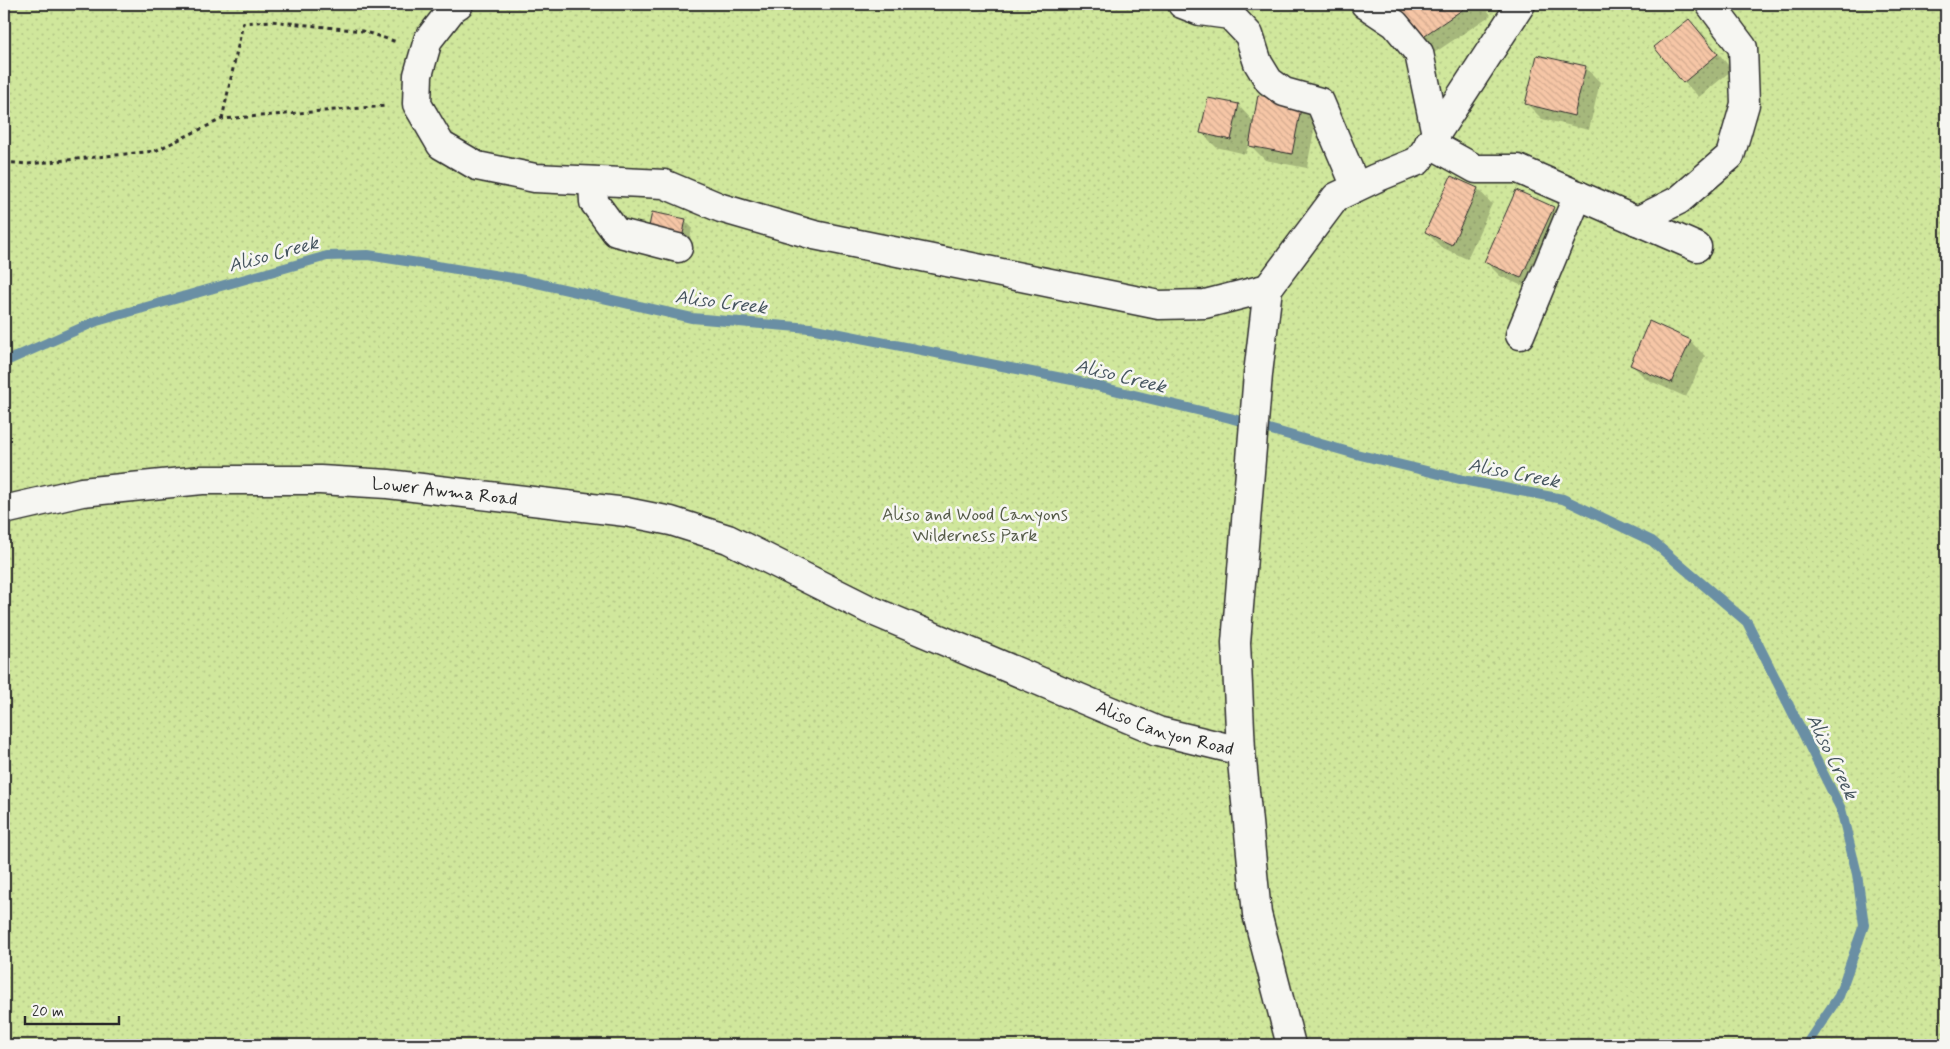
<svg xmlns="http://www.w3.org/2000/svg" width="1950" height="1049" font-family="Mynerve,sans-serif">
<style>
.park{fill:url(#park-dots);stroke:#7e8964}
.shadow{fill:#0003}
.lines{fill:none;stroke-linecap:round;stroke-linejoin:round}
.stream{stroke:#6a8fa4;stroke-width:10}
.building{fill:url(#building-back-hatch);stroke:#2b2b2b}
.minor-casing{stroke:#2b2b2b;stroke-width:31}
.path{stroke:#2b2b2b;stroke-width:3;stroke-dasharray:4 4;stroke-linecap:butt}
.minor{stroke:#f6f6f2;stroke-width:28}
.labels{text-anchor:middle;stroke-width:5;stroke-linejoin:round;paint-order:stroke}
.street-label{font-size:18px;fill:#2b2b2b;stroke:#f6f6f2}
.park-label{font-size:18px;fill:#545a47;stroke:#f6f6f2}
.water-label{font-size:19px;font-style:italic;fill:#45545e;stroke:#f6f6f2}
</style>
<defs>
<pattern id="park-dots" width="8" height="8" patternUnits="userSpaceOnUse" patternTransform="scale(1.25)"><rect width="8" height="8" fill="#d0e79c"/><path d="M2 2h.1M6 6h.1" fill="none" stroke="#b3c687" stroke-width="1.8" stroke-linecap="round"/></pattern>
<pattern id="building-back-hatch" width="6" height="6" patternUnits="userSpaceOnUse" patternTransform="scale(1.25)"><rect width="6" height="6" fill="#f6c6a6"/><path d="M-1 5l2 2M0 0l6 6M5-1l2 2" fill="none" stroke="#d3aa8f"/></pattern>
</defs>
<rect width="100%" height="100%" fill="#f6f6f2"/>
<filter id="ink" filterUnits="userSpaceOnUse"><feTurbulence type="fractalNoise" baseFrequency=".02" numOctaves="2"/><feDisplacementMap in="SourceGraphic" scale="10" xChannelSelector="R" yChannelSelector="G"/><feConvolveMatrix kernelMatrix="1 2 1 2 8 2 1 2 1" color-interpolation-filters="sRGB"/></filter>
<g filter="url(#ink)">
<rect class="park" x="4" y="4" width="1942" height="1041"/>
<g class="shadow">
<path d="M 1397,4 L 1483,4 L 1491,15 L 1434,53 L 1420,38 Z"/>
<path d="M 1689,20 L 1704,35 L 1732,70 L 1699,97 L 1684,82 Z"/>
<path d="M 1585,67 L 1600,82 L 1589,130 L 1542,119 L 1527,104 Z"/>
<path d="M 1238,105 L 1254,122 L 1301,105 L 1316,119 L 1307,168 L 1265,160 L 1248,143 L 1246,154 L 1216,147 L 1202,133 Z"/>
<path d="M 1451,177 L 1478,189 L 1492,204 L 1467,259 L 1441,247 L 1426,232 Z"/>
<path d="M 1553,208 L 1568,223 L 1536,292 L 1500,276 L 1485,261 Z"/>
<path d="M 685,220 L 692,228 L 688,250 L 655,243 Z"/>
<path d="M 1690,341 L 1705,356 L 1686,397 L 1646,379 L 1631,364 Z"/>
</g>
<g class="lines">
<path class="stream" d="M 4,362 L 97,321 L 327,256 L 368,255 L 519,279 L 692,318 L 810,328 L 1072,380 L 1230,418 L 1356,454 L 1468,481 L 1563,499 L 1652,541 L 1747,622 L 1841,809 L 1857,874 L 1864,925 L 1839,996 L 1806,1045"/>
</g>
<g class="building">
<path d="M 1396,4 L 1471,4 L 1419,39 Z"/>
<path d="M 1689,19 L 1718,54 L 1683,83 L 1654,47 Z"/>
<path d="M 1537,55 L 1586,66 L 1574,116 L 1525,104 Z"/>
<path d="M 1258,95 L 1302,103 L 1292,154 L 1249,146 Z"/>
<path d="M 1208,98 L 1239,104 L 1231,140 L 1200,133 Z"/>
<path d="M 1451,176 L 1478,188 L 1452,245 L 1425,232 Z"/>
<path d="M 1516,190 L 1554,207 L 1521,278 L 1484,262 Z"/>
<path d="M 652,212 L 686,219 L 681,244 L 647,236 Z"/>
<path d="M 1649,321 L 1691,340 L 1671,383 L 1630,365 Z"/>
</g>
<g class="lines">
<defs>
<g id="minor">
<path d="M 459,4 L 453,8 L 428,40 L 418,75 L 417,104 L 441,145 L 477,166 L 535,178 L 664,184 L 721,208 L 814,235 L 1159,305 L 1205,304 L 1268,288"/>
<path d="M 1182,4 L 1200,11 L 1230,15 L 1249,35 L 1258,63 L 1269,81 L 1284,92 L 1320,102 L 1356,187"/>
<path d="M 1436,134 L 1521,4"/>
<path d="M 1429,143 L 1476,169 L 1518,169 L 1697,247"/>
<path d="M 593,181 L 594,202 L 616,232 L 678,248"/>
<path d="M 1637,221 L 1679,200 L 1730,156 L 1745,104 L 1743,48 L 1710,4"/>
<path d="M 1520,335 L 1578,195"/>
<path id="s1" d="M 4,510 L 82,492 L 202,480 L 320,480 L 388,484 L 626,512 L 671,521 L 728,539 L 868,609 L 1158,731 L 1241,751"/>
<path d="M 1291,1045 L 1257,914 L 1241,751 L 1236,643 L 1258,374 L 1268,288 L 1336,197 L 1376,178 L 1418,161 L 1436,134 L 1419,53 L 1395,24 L 1365,4"/>
</g>
</defs>
<use href="#minor" class="minor-casing"/>
<g class="path">
<path d="M 222,119 L 243,23 L 271,21 L 362,31 L 397,42"/>
<path d="M 4,162 L 28,164 L 155,151 L 222,119 L 387,106"/>
</g>
<use href="#minor" class="minor"/>
</g>
</g>
<g class="labels">
<g class="street-label">
<text dy="6" stroke="none"><textPath href="#s1" startOffset="444">Lower Awma Road</textPath></text>
<text dy="6" stroke="none"><textPath href="#s1" startOffset="1209">Aliso Canyon Road</textPath></text>
</g>
<g class="park-label">
<text x="975" y="520">Aliso and Wood Canyons<tspan x="975" dy="21">Wilderness Park</tspan></text>
</g>
<g class="water-label">
<text transform="translate(273 253) rotate(-15)" y="7">Aliso Creek</text>
<text transform="translate(721 301) rotate(7)" y="7">Aliso Creek</text>
<text transform="translate(1121 375) rotate(14)" y="7">Aliso Creek</text>
<text transform="translate(1514 472) rotate(11)" y="7">Aliso Creek</text>
<text transform="translate(1833 756) rotate(64)" y="7">Aliso Creek</text>
</g>
</g>
<rect width="1950" height="1049" fill="none" stroke="#f6f6f2" stroke-width="20"/>
<rect x="10" y="10" width="1930" height="1029" fill="none" stroke="#2b2b2b" stroke-width="2" filter="url(#ink)"/>
<path d="M25 1016v8h94v-8" fill="none" stroke="#2b2b2b" stroke-width="2.5"/>
<text x="32" y="1016" font-size="15" fill="#2b2b2b" stroke="#f6f6f2" stroke-width="4" paint-order="stroke">20 m</text>
</svg>
